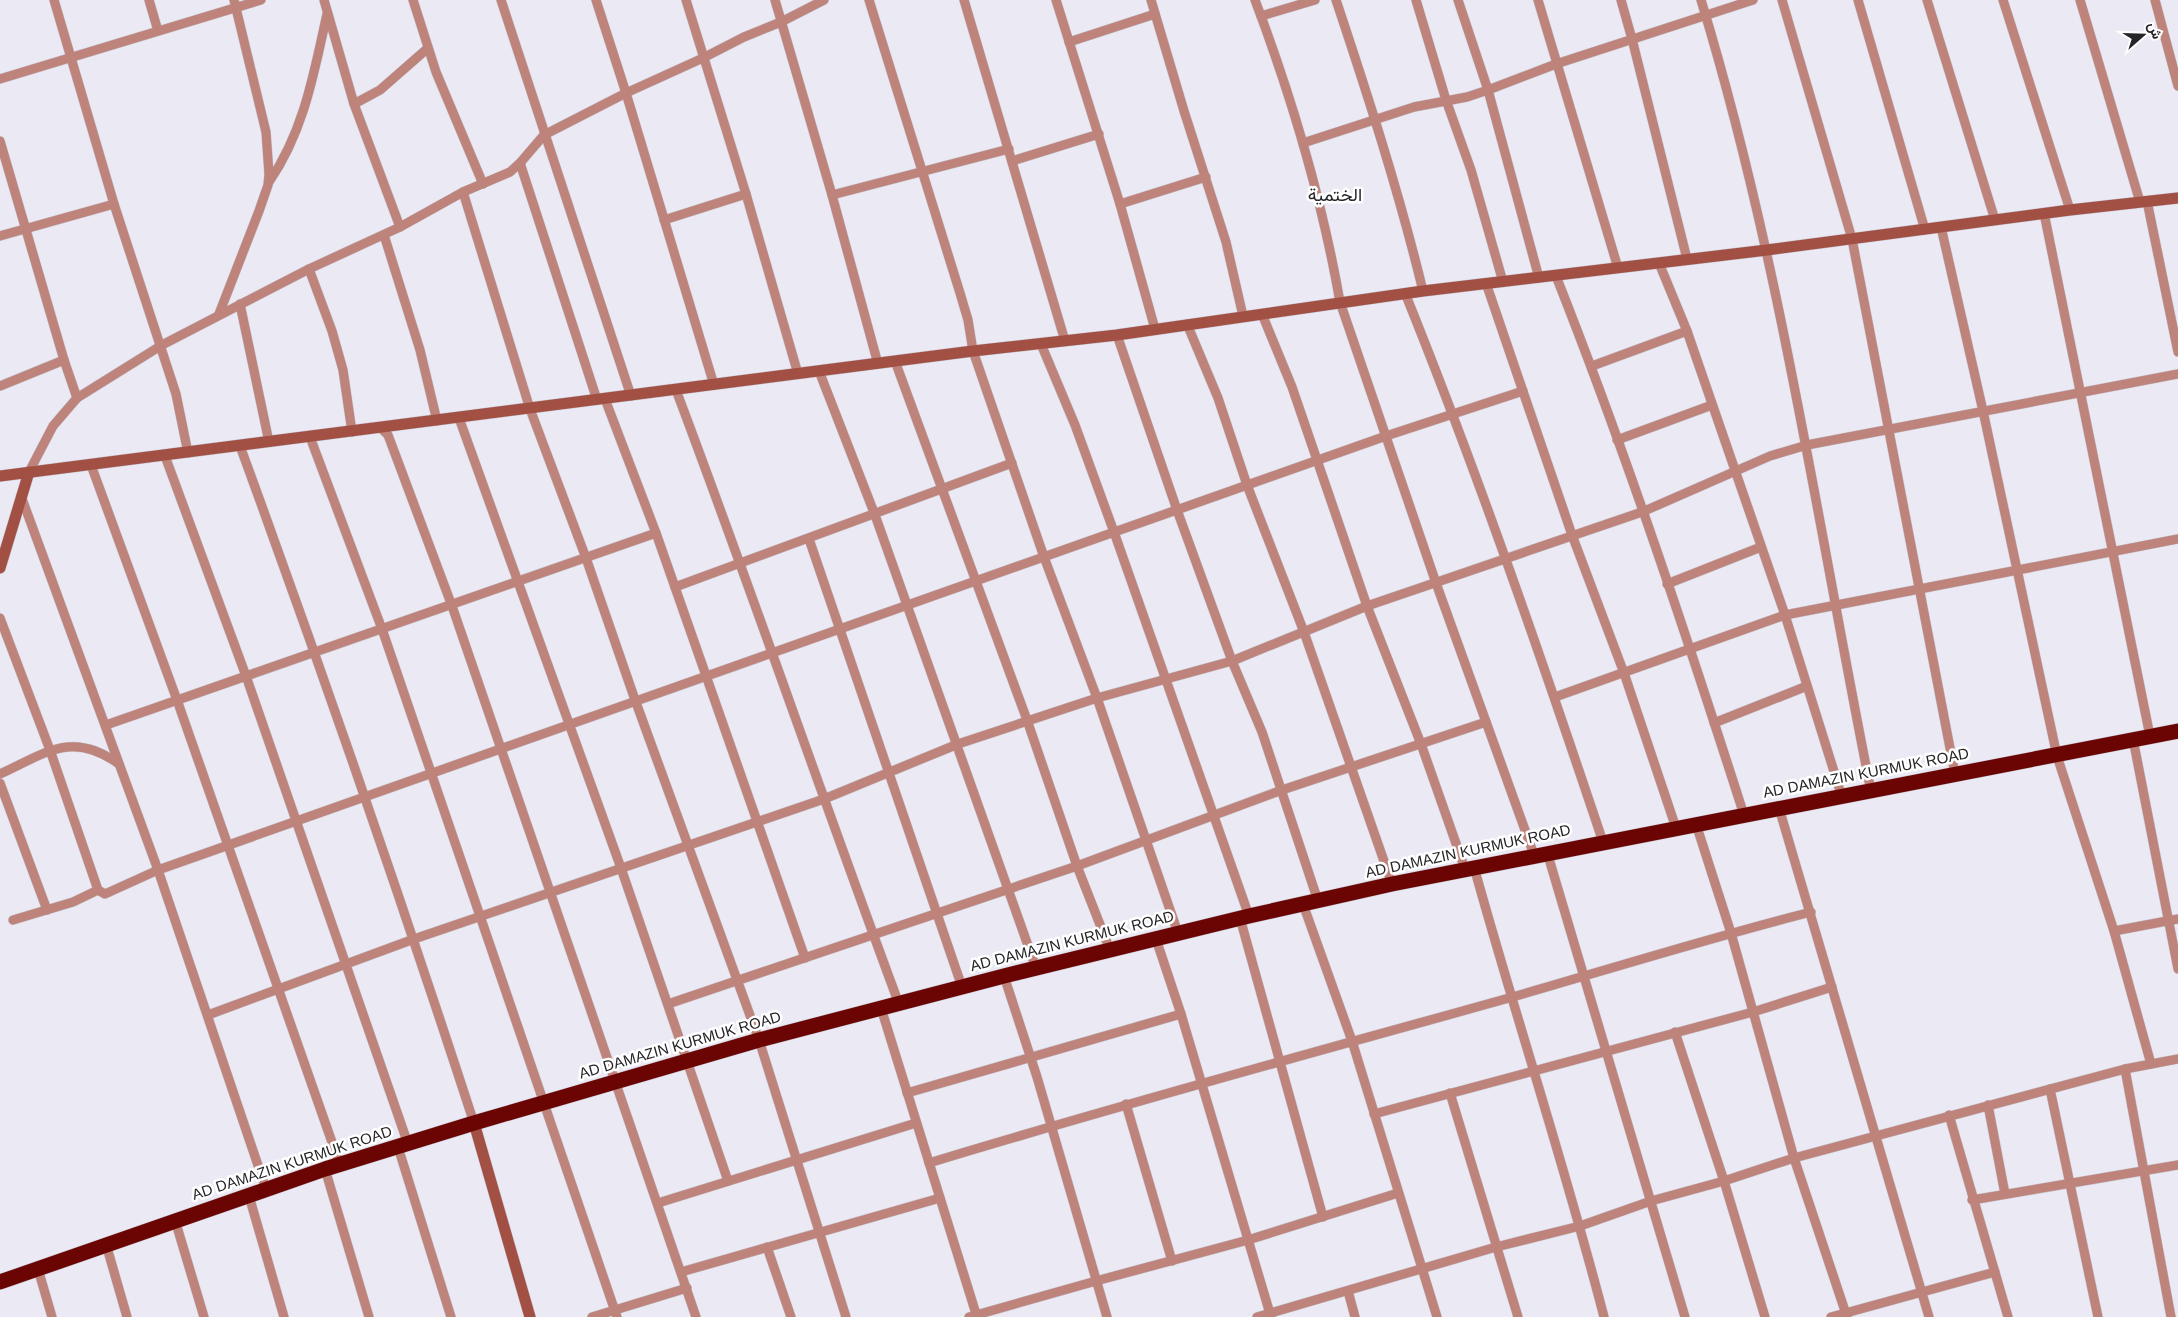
<svg xmlns="http://www.w3.org/2000/svg" width="2178" height="1317" font-family="Arial,Vazirmatn,sans-serif">
<style>
.lines{fill:none;stroke-linecap:round;stroke-linejoin:round}
.street-casing{stroke:#c7c6cf;stroke-width:10}
.secondary-casing{stroke:#c7c6cf;stroke-width:12}
.highway-casing{stroke:#c7c6cf;stroke-width:16}
.street{stroke:#be837a;stroke-width:9}
.secondary{stroke:#a24f44;stroke-width:11}
.highway{stroke:#6b0504;stroke-width:15}
.labels{text-anchor:middle;stroke-width:5;stroke-linejoin:round;paint-order:stroke}
.street-label{font-size:15px;fill:#252528;stroke:#fff}
.quarter-label{font-size:18px;fill:#252528;stroke:#fff}
</style>
<rect width="100%" height="100%" fill="#eae9f4"/>
<g class="lines">
<defs>
<g id="street">
<path d="M 54,0 L 114,204 L 176,394 L 188,453"/>
<path d="M 149,0 L 158,31"/>
<path d="M 324,0 L 354,104 L 400,227"/>
<path d="M 413,0 L 436,72 L 483,184"/>
<path d="M 501,0 L 631,396"/>
<path d="M 596,0 L 626,93 L 714,385"/>
<path d="M 686,0 L 746,194 L 798,374"/>
<path d="M 775,0 L 832,195 L 878,364"/>
<path d="M 869,0 L 960,293 L 968,320 L 973,351 L 1044,557 L 1097,698 L 1178,933"/>
<path d="M 964,0 L 1065,341"/>
<path d="M 1056,0 L 1120,204 L 1155,329"/>
<path d="M 1151,0 L 1184,111 L 1226,242 L 1243,316"/>
<path d="M 1255,0 C 1292,98 1322,199 1340,302 L 1436,583 L 1534,855"/>
<path d="M 1336,0 C 1368,96 1399,192 1423,291"/>
<path d="M 1416,0 L 1446,100 L 1471,170 L 1503,282"/>
<path d="M 1458,0 L 1488,90 L 1539,278"/>
<path d="M 1538,0 L 1618,268"/>
<path d="M 1621,0 L 1632,39 L 1687,259"/>
<path d="M 1701,0 C 1780,259 1818,527 1871,791"/>
<path d="M 1782,0 L 1852,239 L 1955,774"/>
<path d="M 1858,0 L 1925,230"/>
<path d="M 1927,0 L 1995,220"/>
<path d="M 2003,0 L 2070,210"/>
<path d="M 2080,0 L 2140,202"/>
<path d="M 2155,0 L 2178,86"/>
<path d="M 1261,16 L 1315,0"/>
<path d="M 1069,42 L 1155,14"/>
<path d="M 0,79 L 261,0"/>
<path d="M 354,104 L 380,90 L 428,48"/>
<path d="M 0,141 L 64,360 L 77,398"/>
<path d="M 1303,143 L 1414,107 L 1467,97 L 1488,90 L 1556,64 L 1753,0"/>
<path d="M 1012,161 L 1099,134"/>
<path d="M 520,163 L 597,400"/>
<path d="M 269,182 C 304,131 314,73 327,14"/>
<path d="M 463,192 L 530,409 L 586,558 L 634,697 L 759,1040 L 846,1317"/>
<path d="M 832,195 L 1009,149"/>
<path d="M 2147,201 L 2178,352"/>
<path d="M 1120,204 L 1206,177"/>
<path d="M 2044,213 L 2150,736"/>
<path d="M 664,220 L 746,194"/>
<path d="M 1941,227 L 1983,411 L 2057,756 L 2114,931 L 2151,1064"/>
<path d="M 384,235 L 420,350 L 437,421"/>
<path d="M 0,236 L 114,204"/>
<path d="M 1659,263 L 1687,331 L 1785,615 L 1842,797"/>
<path d="M 309,269 L 332,331 L 343,370 L 352,432"/>
<path d="M 1556,276 C 1626,453 1686,634 1744,815"/>
<path d="M 1486,283 L 1572,535 L 1624,673 L 1676,828"/>
<path d="M 1405,293 C 1478,474 1541,657 1603,842"/>
<path d="M 240,304 L 269,442"/>
<path d="M 219,314 L 259,211 L 268,185 L 269,174 L 266,132 L 234,0"/>
<path d="M 1262,314 L 1292,387 L 1367,606 L 1421,744 L 1465,869"/>
<path d="M 1187,324 L 1218,398 L 1247,485 L 1304,632 L 1392,884"/>
<path d="M 1117,335 L 1177,510 L 1232,661 L 1262,732 L 1318,901"/>
<path d="M 1041,344 L 1075,425 L 1114,532 L 1249,916"/>
<path d="M 895,361 L 1027,720 L 1077,866 L 1110,950"/>
<path d="M 1592,366 L 1687,331"/>
<path d="M 819,371 L 875,515 L 1036,968"/>
<path d="M 0,386 L 64,360"/>
<path d="M 676,390 C 753,594 823,800 899,1004"/>
<path d="M 605,399 L 656,533 L 805,958"/>
<path d="M 459,418 L 621,868 L 728,1181"/>
<path d="M 381,428 L 388,435 L 452,606 L 696,1317"/>
<path d="M 310,437 L 382,629 L 617,1317"/>
<path d="M 1617,440 L 1712,405"/>
<path d="M 240,446 C 322,670 400,896 474,1123"/>
<path d="M 165,456 L 246,676 L 408,1144"/>
<path d="M 91,465 L 177,700 L 340,1165"/>
<path d="M 29,472 L 53,426 L 77,398 L 162,345 L 309,269 L 400,227 L 463,192 L 510,172 L 520,163 L 544,135 L 626,93 L 703,58 L 744,37 L 781,22 L 824,0"/>
<path d="M 21,496 L 158,870 L 266,1189"/>
<path d="M 809,539 L 962,987"/>
<path d="M 1667,584 L 1761,547"/>
<path d="M 675,587 L 1012,463"/>
<path d="M 0,618 L 50,750 L 98,890 L 105,894 L 158,870 L 1386,436 L 1523,391"/>
<path d="M 1555,697 L 1785,615 L 2178,539"/>
<path d="M 1714,723 L 1807,686"/>
<path d="M 106,725 L 656,533"/>
<path d="M 2133,739 L 2178,969"/>
<path d="M 0,774 C 46,753 72,730 119,764"/>
<path d="M 0,783 L 47,910"/>
<path d="M 1779,808 L 1929,1317"/>
<path d="M 1696,824 L 1731,933 L 1794,1158 L 1847,1317"/>
<path d="M 1547,852 L 1685,1317"/>
<path d="M 1474,867 C 1516,1018 1565,1166 1604,1317"/>
<path d="M 1303,904 L 1352,1041 L 1437,1317"/>
<path d="M 1240,918 L 1323,1217"/>
<path d="M 13,920 L 73,902 L 98,890"/>
<path d="M 2114,931 L 2178,919"/>
<path d="M 1156,939 L 1181,1014 L 1271,1317"/>
<path d="M 1004,976 L 1037,1077 L 1107,1317"/>
<path d="M 668,1004 L 1077,866 L 1282,790 L 1486,722"/>
<path d="M 881,1008 L 977,1317"/>
<path d="M 208,1015 L 414,939 L 824,799 L 958,744 L 1097,698 L 1232,661 L 1367,606 L 1642,512 L 1770,456 L 1807,445 L 2178,374"/>
<path d="M 1675,1032 L 1724,1181 L 1765,1317"/>
<path d="M 2125,1069 L 2171,1317"/>
<path d="M 2050,1089 L 2098,1317"/>
<path d="M 907,1093 L 1181,1014"/>
<path d="M 1450,1093 L 1518,1317"/>
<path d="M 1126,1104 L 1172,1261"/>
<path d="M 1988,1105 L 2005,1194"/>
<path d="M 1374,1114 L 1753,1012 L 1832,987"/>
<path d="M 1949,1115 L 2008,1317"/>
<path d="M 398,1147 L 451,1317"/>
<path d="M 929,1163 C 1122,1104 1316,1052 1509,998 C 1610,969 1709,938 1811,912"/>
<path d="M 325,1169 L 369,1317"/>
<path d="M 249,1196 L 284,1317"/>
<path d="M 1972,1200 L 2178,1165"/>
<path d="M 658,1203 L 916,1123"/>
<path d="M 175,1220 L 204,1317"/>
<path d="M 106,1244 L 127,1317"/>
<path d="M 767,1247 L 791,1317"/>
<path d="M 38,1269 L 52,1317"/>
<path d="M 681,1272 L 940,1198"/>
<path d="M 1348,1291 L 1355,1317"/>
<path d="M 592,1317 L 687,1288"/>
<path d="M 969,1317 L 1096,1281 L 1248,1240 L 1398,1193"/>
<path d="M 1257,1317 L 1496,1247 L 1580,1226 L 1651,1201 L 1724,1181 L 1794,1158 L 2125,1069 L 2178,1059"/>
<path d="M 1831,1317 L 1995,1272"/>
</g>
<g id="secondary">
<path d="M 0,476 L 973,351 L 1117,335 L 1423,291 L 1767,250 L 2070,210 L 2178,198"/>
<path d="M 0,568 L 29,472"/>
<path d="M 474,1123 L 530,1317"/>
</g>
<path id="highway" d="M 0,1282 L 325,1169 L 474,1123 L 759,1040 L 1004,976 L 1249,916 L 1392,884 L 2178,731"/>
</defs>
<use href="#street" class="street-casing"/>
<use href="#secondary" class="secondary-casing"/>
<use href="#highway" class="highway-casing"/>
<use href="#street" class="street"/>
<use href="#secondary" class="secondary"/>
<use href="#highway" class="highway"/>
</g>
<g class="labels">
<g class="street-label">
<text transform="translate(1866 773) rotate(-11)" y="5">AD DAMAZIN KURMUK ROAD</text>
<text transform="translate(1468 851) rotate(-12)" y="5">AD DAMAZIN KURMUK ROAD</text>
<text transform="translate(1072 941) rotate(-14)" y="5">AD DAMAZIN KURMUK ROAD</text>
<text transform="translate(680 1045) rotate(-16)" y="5">AD DAMAZIN KURMUK ROAD</text>
<text transform="translate(292 1163) rotate(-18)" y="5">AD DAMAZIN KURMUK ROAD</text>
</g>
<g class="quarter-label">
<text x="1335" y="201">الختمية</text>
</g>
</g>
<g transform="translate(2143 35) rotate(70)" stroke="#ffffff" stroke-width="4" paint-order="stroke">
<path d="M0-4L9 19L0 12L-9 19Z" fill="#252528"/>
<text y="-8" font-size="14" font-weight="bold" text-anchor="middle" fill="#252528">ش</text>
</g>
</svg>
